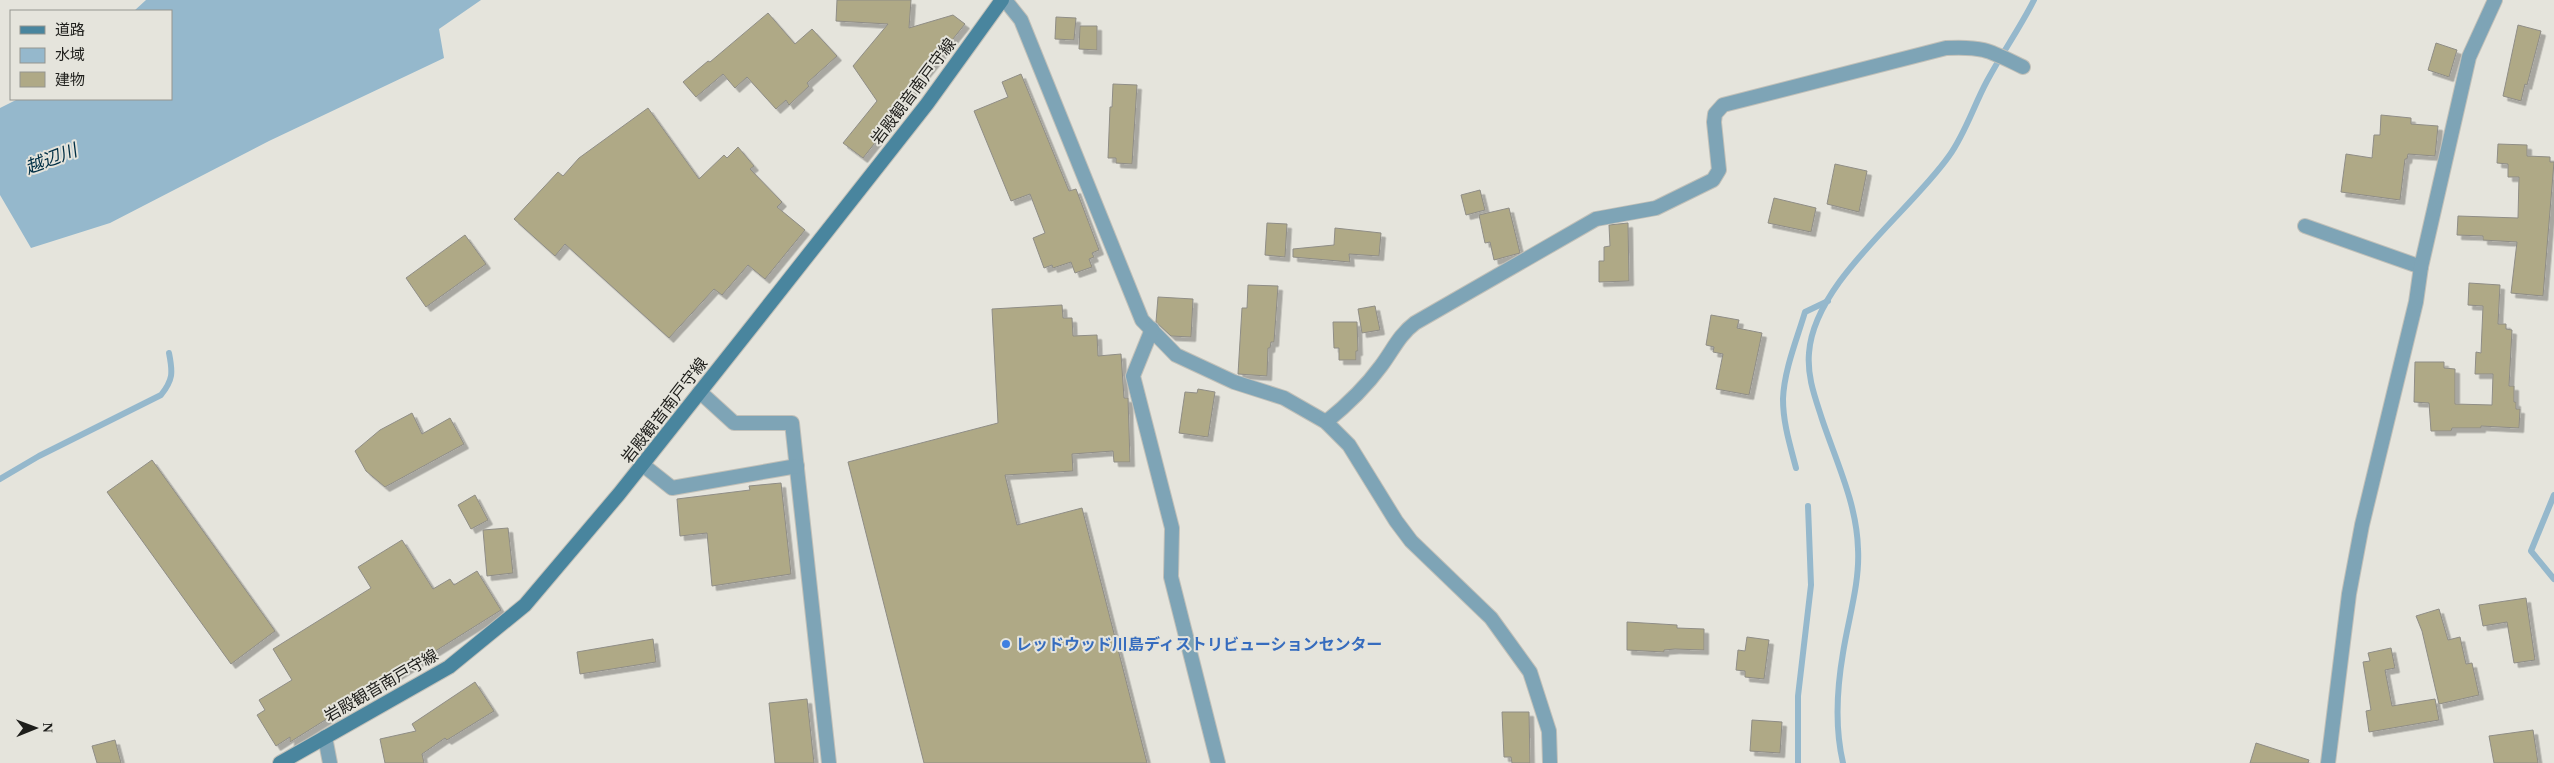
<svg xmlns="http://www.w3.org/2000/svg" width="2554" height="763" font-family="'Times New Roman','Noto Sans JP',serif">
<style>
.water{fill:#95b8cc}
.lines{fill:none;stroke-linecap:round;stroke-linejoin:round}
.stream{stroke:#95b8cc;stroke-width:6}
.building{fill:#afa986;stroke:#8f8d86;filter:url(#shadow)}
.minor-casing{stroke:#c1c0b9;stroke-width:16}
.secondary-casing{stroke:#c1c0b9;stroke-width:16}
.minor{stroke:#7ea4b6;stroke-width:14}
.secondary{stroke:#49859e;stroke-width:14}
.shop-dot{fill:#3f7fe0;stroke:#e5e4dc;stroke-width:2}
.labels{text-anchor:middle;stroke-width:4;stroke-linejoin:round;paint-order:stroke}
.street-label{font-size:16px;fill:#1e1e1b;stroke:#e5e4dc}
.shop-label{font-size:16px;font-weight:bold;fill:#366cbe;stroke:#e5e4dc;text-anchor:start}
.water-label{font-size:18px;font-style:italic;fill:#002f45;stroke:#e5e4dc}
</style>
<defs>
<filter id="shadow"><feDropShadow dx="4.5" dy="4.5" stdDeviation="0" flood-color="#0004"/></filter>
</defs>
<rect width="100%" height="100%" fill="#e5e4dc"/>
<path class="water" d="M 146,0 L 481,0 L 439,29 L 444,58 L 269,141 L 110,223 L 31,248 L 0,195 L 0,108 L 18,99 L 171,99 L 171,11 L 134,11 Z"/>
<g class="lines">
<g class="stream">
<path d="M 1796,468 C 1790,445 1783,423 1783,399 C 1784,370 1797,339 1805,312 L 1828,301"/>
<path d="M 0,479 L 39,456 L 161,395 C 173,380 173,373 169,353"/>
<path d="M 2554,495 L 2531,551 L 2554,579"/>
<path d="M 1798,763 L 1798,696 L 1811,585 L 1808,506"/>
<path d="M 1843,763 C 1835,729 1837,688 1843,653 C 1848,620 1860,583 1858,549 C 1857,504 1836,461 1822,419 C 1815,397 1807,377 1809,353 C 1814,282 1909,213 1949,156 C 1965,134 1974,105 1987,81 C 2002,53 2020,28 2034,0"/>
</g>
</g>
<g class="building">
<path d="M 837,0 L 911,0 L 909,28 L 953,15 L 965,24 L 887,121 L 890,124 L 863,158 L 843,143 L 877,101 L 853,66 L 888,24 L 836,21 Z"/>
<path d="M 768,13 L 795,44 L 812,29 L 837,56 L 807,83 L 809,86 L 789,105 L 786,100 L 776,109 L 747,77 L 735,88 L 723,74 L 696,97 L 683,82 L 708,61 L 710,62 Z"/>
<path d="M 1056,17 L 1076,18 L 1074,40 L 1055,39 Z"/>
<path d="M 2518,25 L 2541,31 L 2527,85 L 2525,84 L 2521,101 L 2503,96 Z"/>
<path d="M 1080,26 L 1097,26 L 1097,50 L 1079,49 Z"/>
<path d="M 2436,43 L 2457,50 L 2449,77 L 2428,70 Z"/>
<path d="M 1021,74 L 1069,191 L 1076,189 L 1099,250 L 1092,253 L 1094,257 L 1089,259 L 1092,267 L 1075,273 L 1071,262 L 1053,268 L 1052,265 L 1044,268 L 1033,238 L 1045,233 L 1030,194 L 1011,201 L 974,111 L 1008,97 L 1002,82 Z"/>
<path d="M 1113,84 L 1137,85 L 1132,164 L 1116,163 L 1116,158 L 1108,158 L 1110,107 L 1112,107 Z"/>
<path d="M 648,108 L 699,179 L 724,155 L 727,158 L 738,147 L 754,166 L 750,169 L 782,202 L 777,207 L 805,230 L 765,279 L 748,265 L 722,295 L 714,289 L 669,338 L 565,244 L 555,256 L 514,219 L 558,172 L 563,176 L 579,158 Z"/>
<path d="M 2381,115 L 2411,118 L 2411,124 L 2438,126 L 2435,156 L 2408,154 L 2407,159 L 2405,159 L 2400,200 L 2341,192 L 2346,154 L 2372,158 L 2374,135 L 2380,135 Z"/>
<path d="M 2498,144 L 2527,145 L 2527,156 L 2550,157 L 2550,162 L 2554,162 L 2543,296 L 2511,293 L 2517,242 L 2483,240 L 2483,236 L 2457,235 L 2458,216 L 2518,218 L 2519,177 L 2508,177 L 2508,164 L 2497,163 Z"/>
<path d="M 1835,164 L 1867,171 L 1859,212 L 1827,204 Z"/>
<path d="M 1480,190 L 1485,210 L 1466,215 L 1461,195 Z"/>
<path d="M 1774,198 L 1816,208 L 1811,232 L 1768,223 Z"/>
<path d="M 1509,208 L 1520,253 L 1494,260 L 1490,242 L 1485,243 L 1479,215 Z"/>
<path d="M 1267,223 L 1287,224 L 1285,257 L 1265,255 Z"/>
<path d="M 1628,223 L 1629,281 L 1599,282 L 1599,261 L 1604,261 L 1604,247 L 1610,246 L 1609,225 Z"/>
<path d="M 1335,228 L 1381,233 L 1379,256 L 1349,254 L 1350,262 L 1293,257 L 1293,249 L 1334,245 Z"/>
<path d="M 465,235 L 486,264 L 426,307 L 406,278 Z"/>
<path d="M 2469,283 L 2500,285 L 2498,324 L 2506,324 L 2506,329 L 2512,330 L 2509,386 L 2514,386 L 2514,402 L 2516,402 L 2516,409 L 2520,409 L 2519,428 L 2481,426 L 2481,428 L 2452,428 L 2451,431 L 2431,431 L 2429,403 L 2414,402 L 2415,362 L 2444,362 L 2444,368 L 2455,369 L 2455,404 L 2492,405 L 2493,374 L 2475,374 L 2476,352 L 2481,353 L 2483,306 L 2468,305 Z"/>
<path d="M 1248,285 L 1278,286 L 1274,342 L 1271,342 L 1270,348 L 1268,348 L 1267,376 L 1238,374 L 1242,308 L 1247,308 Z"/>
<path d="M 1158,297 L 1193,299 L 1191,337 L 1171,336 L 1156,322 Z"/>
<path d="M 1062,305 L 1063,318 L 1072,318 L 1073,336 L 1097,335 L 1098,356 L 1121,354 L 1124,398 L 1128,398 L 1130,462 L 1114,462 L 1113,451 L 1072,454 L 1073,471 L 1005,475 L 1017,525 L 1082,508 L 1147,763 L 924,763 L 848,462 L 998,423 L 992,309 Z"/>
<path d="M 1375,306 L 1380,330 L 1362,333 L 1358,309 Z"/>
<path d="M 1711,315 L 1739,320 L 1737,328 L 1762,333 L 1749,395 L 1716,389 L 1723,354 L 1713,352 L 1714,347 L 1706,345 Z"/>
<path d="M 1333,322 L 1357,322 L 1358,351 L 1356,351 L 1356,360 L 1339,360 L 1339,348 L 1334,348 Z"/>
<path d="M 1198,389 L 1215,392 L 1208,437 L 1179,433 L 1185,392 L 1197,393 Z"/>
<path d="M 412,413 L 422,434 L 450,418 L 464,444 L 385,487 L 366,471 L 355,451 L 380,430 Z"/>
<path d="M 152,460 L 275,631 L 231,664 L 107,492 Z"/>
<path d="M 781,483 L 791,574 L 712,586 L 707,533 L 680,536 L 677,499 L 750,490 L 749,486 Z"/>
<path d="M 475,495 L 488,520 L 471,529 L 458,505 Z"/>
<path d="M 508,528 L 513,573 L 487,576 L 483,530 Z"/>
<path d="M 402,540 L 433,589 L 450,579 L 454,585 L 477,571 L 501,610 L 290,742 L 290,737 L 276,746 L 257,715 L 265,710 L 259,700 L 292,680 L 273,649 L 371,588 L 358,567 Z"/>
<path d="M 2526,598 L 2535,660 L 2514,663 L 2507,622 L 2483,626 L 2479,605 Z"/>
<path d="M 2439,609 L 2448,640 L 2460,637 L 2466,664 L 2472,663 L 2479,695 L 2439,704 L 2422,631 L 2416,616 Z"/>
<path d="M 1627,622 L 1677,625 L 1677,628 L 1704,629 L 1704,650 L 1675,649 L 1664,650 L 1664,652 L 1627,650 Z"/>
<path d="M 1747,637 L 1769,640 L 1764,679 L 1745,677 L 1745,671 L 1736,670 L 1738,650 L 1745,651 Z"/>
<path d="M 653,639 L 656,662 L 580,674 L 577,652 Z"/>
<path d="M 2391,648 L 2395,668 L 2385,670 L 2392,706 L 2435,699 L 2439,720 L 2369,732 L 2366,711 L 2371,710 L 2363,662 L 2370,661 L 2368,653 Z"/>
<path d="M 475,682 L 494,711 L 447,740 L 445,738 L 422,754 L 424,763 L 385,763 L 380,739 L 416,731 L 412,724 Z"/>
<path d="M 807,699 L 814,763 L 775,763 L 769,703 Z"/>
<path d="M 1502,712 L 1529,712 L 1530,763 L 1512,763 L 1511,757 L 1504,757 Z"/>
<path d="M 1752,720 L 1782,722 L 1780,753 L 1750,751 Z"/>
<path d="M 2533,730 L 2538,763 L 2494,763 L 2489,736 Z"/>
<path d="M 115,740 L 121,763 L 97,763 L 92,746 Z"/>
<path d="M 2256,743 L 2309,760 L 2308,763 L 2250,763 Z"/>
</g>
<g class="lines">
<defs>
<g id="minor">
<path d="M 1005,0 L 1021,20 L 1142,320 L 1176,355 L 1234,382 L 1284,398 L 1326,422 L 1349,445 L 1396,521 L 1411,541 L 1491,618 L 1530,672 L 1549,731 L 1550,763"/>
<path d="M 2305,226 L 2421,267"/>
<path d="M 1152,329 L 1133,376 L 1172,528 L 1171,577 L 1218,763"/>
<path d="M 700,392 L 734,423 L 792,423 L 829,763"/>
<path d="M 1326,422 C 1347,405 1365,388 1381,366 C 1393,350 1399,335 1415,323 L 1596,219 L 1656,208 L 1713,180 L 1719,170 L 1714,122 L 1715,114 L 1723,105 L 1946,48 C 1984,46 1990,51 2023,67"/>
<path d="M 643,465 L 672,488 L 797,466"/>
<path d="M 325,737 L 330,763"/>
<path d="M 2328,763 L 2349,594 L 2362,525 L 2416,302 L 2421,267 L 2469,57 L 2495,0"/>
</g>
<path id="secondary" d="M 280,763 L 449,667 L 525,605 L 619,494 L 757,320 L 927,104 L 1002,0"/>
</defs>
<use href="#minor" class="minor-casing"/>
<use href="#secondary" class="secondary-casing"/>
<use href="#minor" class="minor"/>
<use href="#secondary" class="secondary"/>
</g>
<circle class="shop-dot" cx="1006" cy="644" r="5"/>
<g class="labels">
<g class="street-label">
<text transform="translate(913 91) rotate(-53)" y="6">岩殿観音南戸守線</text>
<text transform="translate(664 410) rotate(-52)" y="6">岩殿観音南戸守線</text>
<text transform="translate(381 685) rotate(-30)" y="6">岩殿観音南戸守線</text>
</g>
<g class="shop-label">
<text x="1016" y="650">レッドウッド川島ディストリビューションセンター</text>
</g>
<g class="water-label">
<text transform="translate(51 159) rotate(-21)" y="6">越辺川</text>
</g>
</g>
<rect x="10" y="10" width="162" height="90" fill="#e5e4dc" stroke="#95958f"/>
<rect x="20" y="26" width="25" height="8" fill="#49859e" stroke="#95958f"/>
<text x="55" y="35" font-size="15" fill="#1e1e1b">道路</text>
<rect x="20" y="48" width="25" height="15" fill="#95b8cc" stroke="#95958f"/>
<text x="55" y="60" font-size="15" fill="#1e1e1b">水域</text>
<rect x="20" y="72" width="25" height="15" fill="#afa986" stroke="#95958f"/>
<text x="55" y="85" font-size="15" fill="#1e1e1b">建物</text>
<g transform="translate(35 728) rotate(89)" stroke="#e5e4dc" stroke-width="4" paint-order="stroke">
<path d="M0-4L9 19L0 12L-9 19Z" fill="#1e1e1b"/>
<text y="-8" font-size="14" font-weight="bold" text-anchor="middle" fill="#1e1e1b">N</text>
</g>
</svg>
